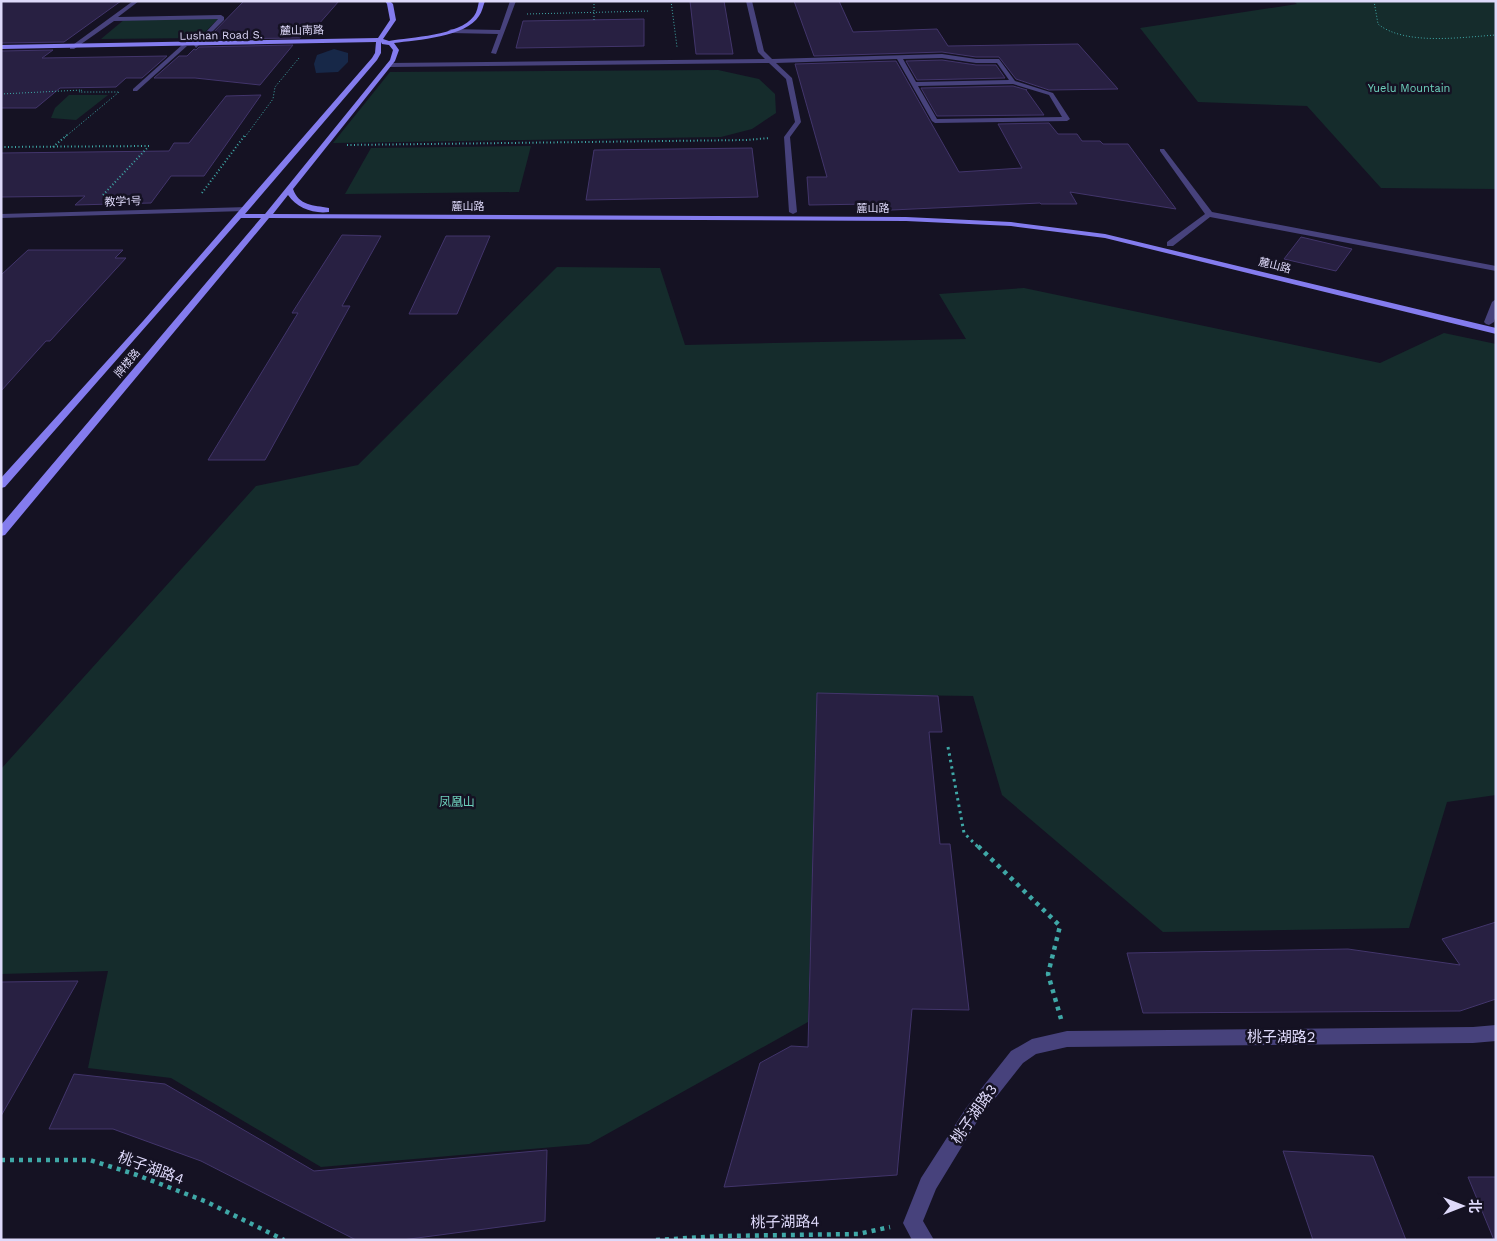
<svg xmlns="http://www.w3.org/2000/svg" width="1497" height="1241" font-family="'Work Sans','Noto Sans SC',sans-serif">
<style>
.green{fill:#152c2c}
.water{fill:#172848}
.building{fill:#282042;stroke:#42356b}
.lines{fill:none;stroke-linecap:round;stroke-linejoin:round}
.path-far3{stroke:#3fa8a7;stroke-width:1;stroke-dasharray:1 2;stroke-linecap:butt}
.path-far2{stroke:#3fa8a7;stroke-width:2;stroke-dasharray:1 2.5;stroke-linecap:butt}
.path-far1{stroke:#3fa8a7;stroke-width:3;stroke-dasharray:2.5 4;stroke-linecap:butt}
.path{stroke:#3fa8a7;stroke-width:4.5;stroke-dasharray:4 5;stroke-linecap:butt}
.lane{fill:#47427c;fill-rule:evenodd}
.street{fill:#47427c;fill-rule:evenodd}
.secondary{fill:#847cee;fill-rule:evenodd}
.labels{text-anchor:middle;stroke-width:5;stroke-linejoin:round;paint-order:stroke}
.far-street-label{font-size:11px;fill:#ded9fa;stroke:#151223}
.far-park-label{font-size:11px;fill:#6ed1bd;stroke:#151223}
.park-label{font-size:12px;fill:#6ed1bd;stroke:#151223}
.near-street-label{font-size:15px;fill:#ded9fa;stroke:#151223}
</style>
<rect width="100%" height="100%" fill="#151223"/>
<g class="green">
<path d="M 1293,1 L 1496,1 L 1496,189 L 1381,188 L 1307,106 L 1198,102 L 1140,28 L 1297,4 Z"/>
<path d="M 219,18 L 199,38 L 101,39 L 125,19 Z"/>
<path d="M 718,70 L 759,79 L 775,94 L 776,113 L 752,129 L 721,137 L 333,143 L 390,72 Z"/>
<path d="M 69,95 L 108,95 L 76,120 L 51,118 L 55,108 Z"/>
<path d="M 531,146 L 519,192 L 345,194 L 371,148 Z"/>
<path d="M 557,267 L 660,268 L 685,345 L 966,339 L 939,294 L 1024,288 L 1380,363 L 1444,333 L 1496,344 L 1496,795 L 1447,802 L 1409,928 L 1163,932 L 1002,795 L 973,696 L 817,694 L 808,1022 L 589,1144 L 321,1167 L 171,1078 L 88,1068 L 108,971 L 1,974 L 1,769 L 256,486 L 358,465 Z"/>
</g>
<path class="water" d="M 334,49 L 348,53 L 348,62 L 338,72 L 316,73 L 314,64 L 317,55 Z"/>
<g class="building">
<path d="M 1,1 L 121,1 L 64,42 L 1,43 Z"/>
<path d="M 244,1 L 339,1 L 311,33 L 304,33 L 300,38 L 207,39 Z"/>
<path d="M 690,1 L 724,1 L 733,54 L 696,54 Z"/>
<path d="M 794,1 L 839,1 L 853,32 L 937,29 L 948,46 L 1078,44 L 1118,89 L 1049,90 L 1016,79 L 999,57 L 976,57 L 942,52 L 814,56 Z"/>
<path d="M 644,19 L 644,46 L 516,48 L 523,21 Z"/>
<path d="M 293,45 L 260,85 L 195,78 L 154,78 L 179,56 L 187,56 L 194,49 L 196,50 L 199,47 Z"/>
<path d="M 53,50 L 42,58 L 167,56 L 142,78 L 126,78 L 116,87 L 60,88 L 36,108 L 1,108 L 1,51 Z"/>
<path d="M 942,60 L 976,65 L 996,65 L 1005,78 L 917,80 L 906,61 Z"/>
<path d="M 896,61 L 959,172 L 1022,168 L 998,124 L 1049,123 L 1058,134 L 1077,134 L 1082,141 L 1100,141 L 1103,144 L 1128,144 L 1176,209 L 1070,192 L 1077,204 L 1041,204 L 1040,203 L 871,211 L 871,204 L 809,205 L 807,177 L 827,177 L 795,64 Z"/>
<path d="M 1013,86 L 1027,90 L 1026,90 L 1044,115 L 937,116 L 921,88 Z"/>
<path d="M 261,95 L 204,176 L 171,176 L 151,203 L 75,205 L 85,196 L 1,197 L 1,153 L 169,151 L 174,143 L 189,143 L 226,96 Z"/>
<path d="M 752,148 L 758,197 L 586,200 L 594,150 Z"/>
<path d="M 342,235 L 381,236 L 342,306 L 350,306 L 265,460 L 208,460 L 298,313 L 292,313 Z"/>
<path d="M 446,236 L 490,236 L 457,314 L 409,314 Z"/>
<path d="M 1301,237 L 1352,249 L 1336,271 L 1284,259 Z"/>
<path d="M 28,250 L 123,250 L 115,258 L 126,258 L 50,341 L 46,341 L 1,391 L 1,275 Z"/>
<path d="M 817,693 L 938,696 L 942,732 L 929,732 L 940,844 L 950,844 L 969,1010 L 912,1009 L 897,1175 L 724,1187 L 760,1063 L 791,1046 L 808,1047 Z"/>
<path d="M 1496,922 L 1496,999 L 1460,1011 L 1143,1013 L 1127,953 L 1348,949 L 1460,965 L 1442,939 Z"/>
<path d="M 78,981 L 1,1116 L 1,982 Z"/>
<path d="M 74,1074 L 165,1084 L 314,1171 L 547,1150 L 545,1221 L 402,1240 L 356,1240 L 201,1161 L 113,1129 L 49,1129 Z"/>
<path d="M 1283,1151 L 1373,1156 L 1406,1240 L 1313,1240 Z"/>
<path d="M 1468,1177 L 1496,1177 L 1496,1240 L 1494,1240 Z"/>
</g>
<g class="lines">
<g class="path-far3">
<path d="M 594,1 L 594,20"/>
<path d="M 671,1 L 677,47"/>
<path d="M 1374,1 L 1378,24 C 1405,46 1463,37 1496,35"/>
<path d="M 527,14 L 650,11"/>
<path d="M 1,94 L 82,90 L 79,92 L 118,92"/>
<path d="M 65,137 L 119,92"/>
<path d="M 245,137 L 273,99 L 275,87 L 299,58"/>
</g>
<g class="path-far2">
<path d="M 347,145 L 746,140 L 770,138"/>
<path d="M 1,147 L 149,146"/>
<path d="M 53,147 L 67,135"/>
<path d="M 202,193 L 245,135"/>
<path d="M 103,195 L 148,147"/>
</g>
<path class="path-far1" d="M 948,747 L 964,833 L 979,848"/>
<g class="path">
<path d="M 978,846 L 1060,926 L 1048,974 L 1061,1019"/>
<path d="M 1,1160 L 90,1160 L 137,1175 L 207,1202 L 284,1240"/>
<path d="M 656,1240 L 720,1236 L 858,1234 L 890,1227"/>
</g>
<g class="lane">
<path d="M 510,1 L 516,1 L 496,54 L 491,53 L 498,34 L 451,33 L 448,31 L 451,29 L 500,30 Z"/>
<path d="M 746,1 L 752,1 L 764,51 L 772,59 L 942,54 L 976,59 L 999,59 L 1015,81 L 1053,93 L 1070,119 L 1067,121 L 935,123 L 932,121 L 897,59 L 776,63 L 792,78 L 801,122 L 790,137 L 797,212 L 793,214 L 789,212 L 784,137 L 795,122 L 786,79 L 769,63 L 389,67 L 386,65 L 389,63 L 765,59 L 758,52 ZM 942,58 L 976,63 L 997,63 L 1009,80 L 916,82 L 903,59 ZM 1013,84 L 1049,95 L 1062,117 L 937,119 L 918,86 Z"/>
<path d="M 1160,149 L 1164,149 L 1212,212 L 1496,266 L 1496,271 L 1210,217 L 1173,246 L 1167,246 L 1167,242 L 1205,214 L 1160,151 Z"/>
<path d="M 1496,299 L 1496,315 L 1494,322 L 1489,325 L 1486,324 L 1484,322 L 1492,302 Z"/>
</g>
<g class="street">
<path d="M 133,1 L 139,1 L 118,17 L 221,15 L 224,17 L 224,20 L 196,48 L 194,45 L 218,19 L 114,21 L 74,49 L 70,49 L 70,47 Z"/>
<path d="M 182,45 L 187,46 L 137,91 L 133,91 L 133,89 Z"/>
<path d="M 248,207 L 248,211 L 245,211 L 1,218 L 1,214 Z"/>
<path d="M 1496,1025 L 1496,1041 L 1473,1043 L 1067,1047 L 1036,1054 L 1023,1063 L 978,1120 L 936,1189 L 923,1221 L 934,1240 L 912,1240 L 903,1223 L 921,1178 L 966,1108 L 1011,1051 L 1032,1039 L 1067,1031 L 1473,1027 Z"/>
</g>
<path class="secondary" d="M 385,1 L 390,1 L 393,4 L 396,20 L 383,39 L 389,41 C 411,37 459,36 474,16 C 477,12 478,6 479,1 L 485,1 C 483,6 482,12 479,16 C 466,37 417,40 394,43 L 399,50 L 395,61 L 293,189 C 299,206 313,205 329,208 L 329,212 C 313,214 297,208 288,195 L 273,214 L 906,217 L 1011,222 L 1105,234 L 1496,328 L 1496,334 L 1105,238 L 1011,226 L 906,221 L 269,218 L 5,535 L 1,536 L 1,525 L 261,218 L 241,218 L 5,487 L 1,488 L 1,478 L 144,320 L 372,58 L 375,53 L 376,42 L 1,49 L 1,45 L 378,38 L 390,20 L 387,4 ZM 381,42 L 382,44 L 389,45 L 393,50 L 390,60 L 265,214 L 245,214 L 377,60 L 381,53 Z"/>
</g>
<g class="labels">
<g class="far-street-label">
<text transform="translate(302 30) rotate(-1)" y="4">麓山南路</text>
<text transform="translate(221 35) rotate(-1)" y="4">Lushan Road S.</text>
<text transform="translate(123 201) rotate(-2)" y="4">教学1号</text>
<text x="468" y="210">麓山路</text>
<text x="873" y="212">麓山路</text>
<text transform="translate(1275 265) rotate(14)" y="4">麓山路</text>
<text transform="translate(127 363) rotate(-50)" y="4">牌楼路</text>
</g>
<g class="far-park-label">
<text x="1409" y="92">Yuelu Mountain</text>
</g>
<g class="park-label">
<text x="457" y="806">凤凰山</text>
</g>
<g class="near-street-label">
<text x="1281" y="1042">桃子湖路2</text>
<text transform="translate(974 1114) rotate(-55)" y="5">桃子湖路3</text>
<text transform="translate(151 1168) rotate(20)" y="5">桃子湖路4</text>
<text transform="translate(785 1222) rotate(-1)" y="5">桃子湖路4</text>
</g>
</g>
<rect width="1497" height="1241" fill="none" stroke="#ded9fa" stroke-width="5"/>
<g transform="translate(1462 1206) rotate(90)" stroke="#151223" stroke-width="4" paint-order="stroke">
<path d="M0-4L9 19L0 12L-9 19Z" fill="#ded9fa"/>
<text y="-8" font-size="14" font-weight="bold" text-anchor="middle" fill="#ded9fa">北</text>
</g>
</svg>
